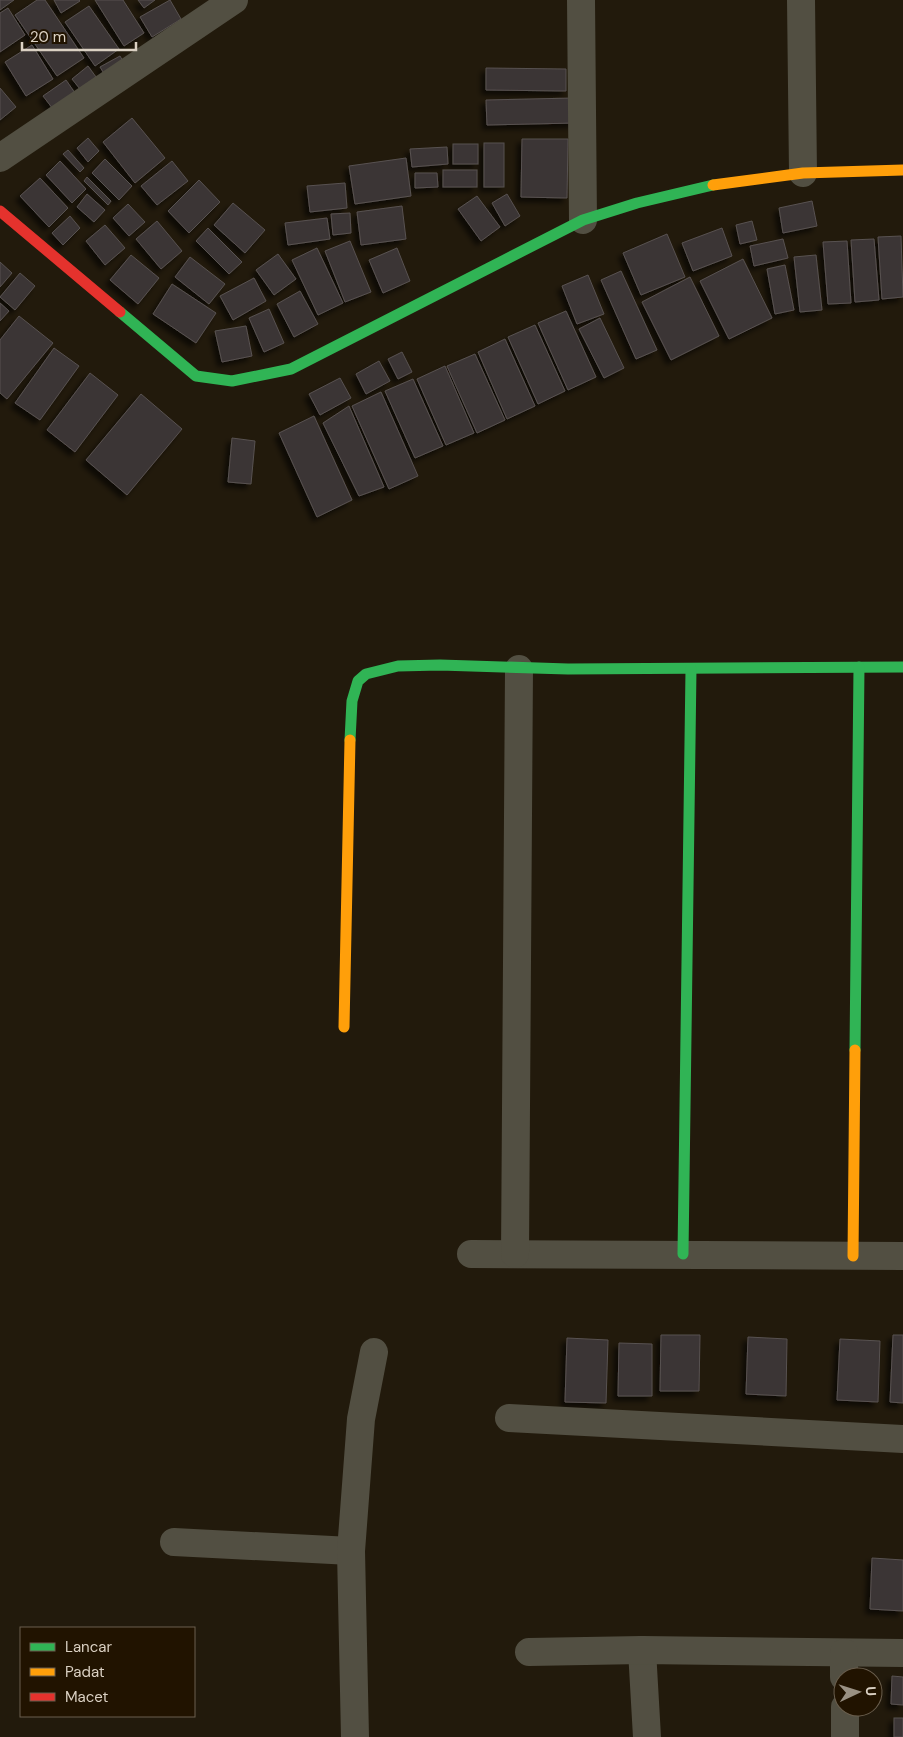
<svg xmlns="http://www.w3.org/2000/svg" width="903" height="1737" font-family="'DM Sans',sans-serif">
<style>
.building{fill:#3b3434;stroke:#585251;filter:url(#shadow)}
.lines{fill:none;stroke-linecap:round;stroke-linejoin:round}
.street{stroke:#524f42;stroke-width:28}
.fast{stroke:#30b455;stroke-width:11}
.slow{stroke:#ff9f0a;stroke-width:11}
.jam{stroke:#e5322d;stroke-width:11}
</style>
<defs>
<filter id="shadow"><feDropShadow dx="-4.5" dy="4.5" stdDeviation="2.5" flood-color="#0009"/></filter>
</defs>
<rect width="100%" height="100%" fill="#221a0c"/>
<g class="building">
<path d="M 0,0 L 14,0 L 0,10 Z"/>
<path d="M 37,0 L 45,0 L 84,58 L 57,76 L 15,15 Z"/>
<path d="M 54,0 L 79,0 L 80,1 L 61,13 Z"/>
<path d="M 95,0 L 123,0 L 144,33 L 124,46 Z"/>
<path d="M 138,0 L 155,0 L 144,8 Z"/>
<path d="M 170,0 L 181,19 L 152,37 L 140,17 Z"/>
<path d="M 89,6 L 119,49 L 95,66 L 65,22 Z"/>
<path d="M 8,8 L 25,35 L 0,52 L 0,13 Z"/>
<path d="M 32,45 L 53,79 L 26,96 L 5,62 Z"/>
<path d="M 120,56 L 127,68 L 108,80 L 100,67 Z"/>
<path d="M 88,66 L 96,77 L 80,89 L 72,79 Z"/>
<path d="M 486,68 L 566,69 L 566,91 L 486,90 Z"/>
<path d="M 66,80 L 75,93 L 53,109 L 43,96 Z"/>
<path d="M 0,88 L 16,107 L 0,120 Z"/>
<path d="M 574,98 L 575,123 L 487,125 L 486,100 Z"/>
<path d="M 132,118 L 165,158 L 135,183 L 103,142 Z"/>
<path d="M 88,138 L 99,151 L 88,162 L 77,148 Z"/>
<path d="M 522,139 L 568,139 L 567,198 L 521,197 Z"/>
<rect x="484" y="143" width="20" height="44"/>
<rect x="453" y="144" width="25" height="20"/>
<path d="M 447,147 L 448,164 L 412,167 L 410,149 Z"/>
<path d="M 68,150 L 84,168 L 80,172 L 63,154 Z"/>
<path d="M 406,158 L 411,196 L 355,204 L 349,166 Z"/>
<path d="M 105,159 L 132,186 L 119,200 L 92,173 Z"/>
<path d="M 60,161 L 86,189 L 72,203 L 46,175 Z"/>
<path d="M 172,161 L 188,181 L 157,205 L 141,186 Z"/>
<rect x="443" y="170" width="34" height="17"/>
<path d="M 415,173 L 437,173 L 438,187 L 415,188 Z"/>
<path d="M 87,177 L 111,201 L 108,205 L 84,181 Z"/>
<path d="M 40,178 L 68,208 L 49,227 L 20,196 Z"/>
<path d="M 199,180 L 220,202 L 189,233 L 168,211 Z"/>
<path d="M 345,183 L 347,208 L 310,212 L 307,186 Z"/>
<path d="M 87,194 L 105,210 L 94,222 L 77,207 Z"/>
<path d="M 507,194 L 520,216 L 505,226 L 492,203 Z"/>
<path d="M 477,196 L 500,227 L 481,241 L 458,209 Z"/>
<path d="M 812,201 L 817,226 L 783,233 L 779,208 Z"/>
<path d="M 233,203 L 265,230 L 245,253 L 214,225 Z"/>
<path d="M 128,204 L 145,222 L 129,236 L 113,218 Z"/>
<path d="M 402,206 L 406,239 L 361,245 L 357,212 Z"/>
<path d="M 350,213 L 351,233 L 333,235 L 331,214 Z"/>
<path d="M 70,216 L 80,228 L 63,245 L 52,233 Z"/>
<path d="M 327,218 L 330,239 L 288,245 L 285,223 Z"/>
<path d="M 157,221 L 182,251 L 161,269 L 136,239 Z"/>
<path d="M 752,221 L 757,240 L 740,244 L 736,225 Z"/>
<path d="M 105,225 L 125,248 L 105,265 L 86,241 Z"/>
<path d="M 208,228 L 242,262 L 229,274 L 196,241 Z"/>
<path d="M 722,228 L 732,256 L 693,271 L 682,243 Z"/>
<path d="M 667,234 L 685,277 L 641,295 L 623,253 Z"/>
<path d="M 901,236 L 903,297 L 882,299 L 878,237 Z"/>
<path d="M 783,239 L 788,258 L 754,266 L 750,246 Z"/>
<path d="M 874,239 L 879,300 L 855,302 L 851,240 Z"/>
<path d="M 350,241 L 371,292 L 345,302 L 325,251 Z"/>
<path d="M 847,241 L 851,303 L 828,304 L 823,242 Z"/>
<path d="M 317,248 L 343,303 L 318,315 L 292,260 Z"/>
<path d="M 397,248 L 410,281 L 383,293 L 369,260 Z"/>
<path d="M 278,254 L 296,279 L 274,295 L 256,270 Z"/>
<path d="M 131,255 L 159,278 L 138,304 L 110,280 Z"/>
<path d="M 816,255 L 822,310 L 800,312 L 794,257 Z"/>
<path d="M 190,257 L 225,284 L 209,304 L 175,277 Z"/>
<path d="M 743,259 L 772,318 L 729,339 L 700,281 Z"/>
<path d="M 0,262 L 12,273 L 0,287 Z"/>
<path d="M 785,265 L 794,310 L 775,314 L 767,269 Z"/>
<path d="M 621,271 L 657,350 L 636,359 L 601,280 Z"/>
<path d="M 20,273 L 35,286 L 15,310 L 0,297 Z"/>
<path d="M 588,275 L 604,314 L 577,324 L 562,286 Z"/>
<path d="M 690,277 L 719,336 L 671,360 L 642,302 Z"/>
<path d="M 254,278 L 266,301 L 233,320 L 220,296 Z"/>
<path d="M 172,284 L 216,313 L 196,343 L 153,314 Z"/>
<path d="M 300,291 L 318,324 L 294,337 L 277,304 Z"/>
<path d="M 0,303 L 9,311 L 0,321 Z"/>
<path d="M 269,309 L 284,343 L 264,352 L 249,318 Z"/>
<path d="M 566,311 L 596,377 L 568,390 L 538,323 Z"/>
<path d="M 19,316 L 53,343 L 7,399 L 0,393 L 0,340 Z"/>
<path d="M 600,318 L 624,368 L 604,378 L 579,329 Z"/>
<path d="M 535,325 L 565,391 L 538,404 L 508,337 Z"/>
<path d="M 246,326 L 252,356 L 222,362 L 215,331 Z"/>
<path d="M 505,339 L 535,406 L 507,419 L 478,352 Z"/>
<path d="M 54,348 L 79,366 L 40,420 L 15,403 Z"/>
<path d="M 402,352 L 412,372 L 398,379 L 388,359 Z"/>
<path d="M 475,354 L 505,420 L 477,433 L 447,366 Z"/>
<path d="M 379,361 L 390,381 L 366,394 L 356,374 Z"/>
<path d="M 445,366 L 474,433 L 446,445 L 417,379 Z"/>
<path d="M 90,373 L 118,395 L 75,452 L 47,430 Z"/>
<path d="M 340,378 L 351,398 L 320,415 L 309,394 Z"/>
<path d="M 413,379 L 443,446 L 415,458 L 385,391 Z"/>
<path d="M 381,392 L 418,476 L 389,489 L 352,406 Z"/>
<path d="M 141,394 L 182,429 L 127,495 L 86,460 Z"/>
<path d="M 349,406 L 384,487 L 359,496 L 323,423 Z"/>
<path d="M 314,416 L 352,500 L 317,517 L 279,433 Z"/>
<path d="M 232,438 L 255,441 L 251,484 L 228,482 Z"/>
<path d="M 661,1335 L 700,1335 L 699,1391 L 660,1391 Z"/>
<path d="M 893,1335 L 903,1335 L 903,1403 L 890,1402 Z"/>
<path d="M 748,1337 L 787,1339 L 786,1396 L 746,1394 Z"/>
<path d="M 567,1338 L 608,1340 L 606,1403 L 565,1402 Z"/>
<path d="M 840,1339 L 880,1341 L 878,1402 L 837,1400 Z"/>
<path d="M 619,1343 L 652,1344 L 652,1396 L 618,1396 Z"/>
<path d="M 872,1558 L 903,1560 L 903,1611 L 870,1609 Z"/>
<path d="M 892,1676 L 903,1677 L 903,1705 L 891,1704 Z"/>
<rect x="894" y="1718" width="9" height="19"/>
</g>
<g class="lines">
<g class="street">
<path d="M 581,0 L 583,220"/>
<path d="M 801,0 L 803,173"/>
<path d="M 0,158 L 234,0"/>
<path d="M 471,1254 L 903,1256"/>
<path d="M 515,1254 L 519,669"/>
<path d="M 509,1418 L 903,1439"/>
<path d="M 174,1542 L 351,1551"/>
<path d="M 642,1650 L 647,1737"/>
<path d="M 529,1652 L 642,1650 L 903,1653"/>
<path d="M 844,1653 L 844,1677"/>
<path d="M 845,1707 L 845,1737"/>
<path d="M 355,1737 L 351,1551 L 361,1419 L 374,1352"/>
</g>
<g class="fast">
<path d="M 120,312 L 196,376 L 232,381 L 291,369 L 583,220 L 637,203 L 713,185"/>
<path d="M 350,740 L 352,701 L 358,681 L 366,674 L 398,666 L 440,665 L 568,669 L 903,667"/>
<path d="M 855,1050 L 859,667"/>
<path d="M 683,1254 L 691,669"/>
</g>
<g class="slow">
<path d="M 713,185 L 803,173 L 903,170"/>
<path d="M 344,1027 L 350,740"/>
<path d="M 853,1256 L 855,1050"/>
</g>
<path class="jam" d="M 0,211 L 120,312"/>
</g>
<rect x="20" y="1627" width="175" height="90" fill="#211300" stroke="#6b5f4e"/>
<rect x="30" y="1643" width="25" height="8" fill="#30b455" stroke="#6b5f4e"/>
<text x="65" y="1652" font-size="15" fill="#dbd1c3">Lancar</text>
<rect x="30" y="1668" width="25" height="8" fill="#ff9f0a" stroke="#6b5f4e"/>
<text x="65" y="1677" font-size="15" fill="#dbd1c3">Padat</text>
<rect x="30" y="1693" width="25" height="8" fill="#e5322d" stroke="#6b5f4e"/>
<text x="65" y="1702" font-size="15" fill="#dbd1c3">Macet</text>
<g transform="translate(858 1692) rotate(86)"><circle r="24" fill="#211300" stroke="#6b5f4e"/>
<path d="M0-4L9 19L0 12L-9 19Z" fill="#9a9183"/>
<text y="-8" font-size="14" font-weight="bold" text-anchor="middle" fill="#dbd1c3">U</text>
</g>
<path d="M22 42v8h114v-8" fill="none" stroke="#dbd1c3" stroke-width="2.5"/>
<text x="30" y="42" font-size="15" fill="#dbd1c3" stroke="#211300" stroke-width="4" paint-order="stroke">20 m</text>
</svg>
